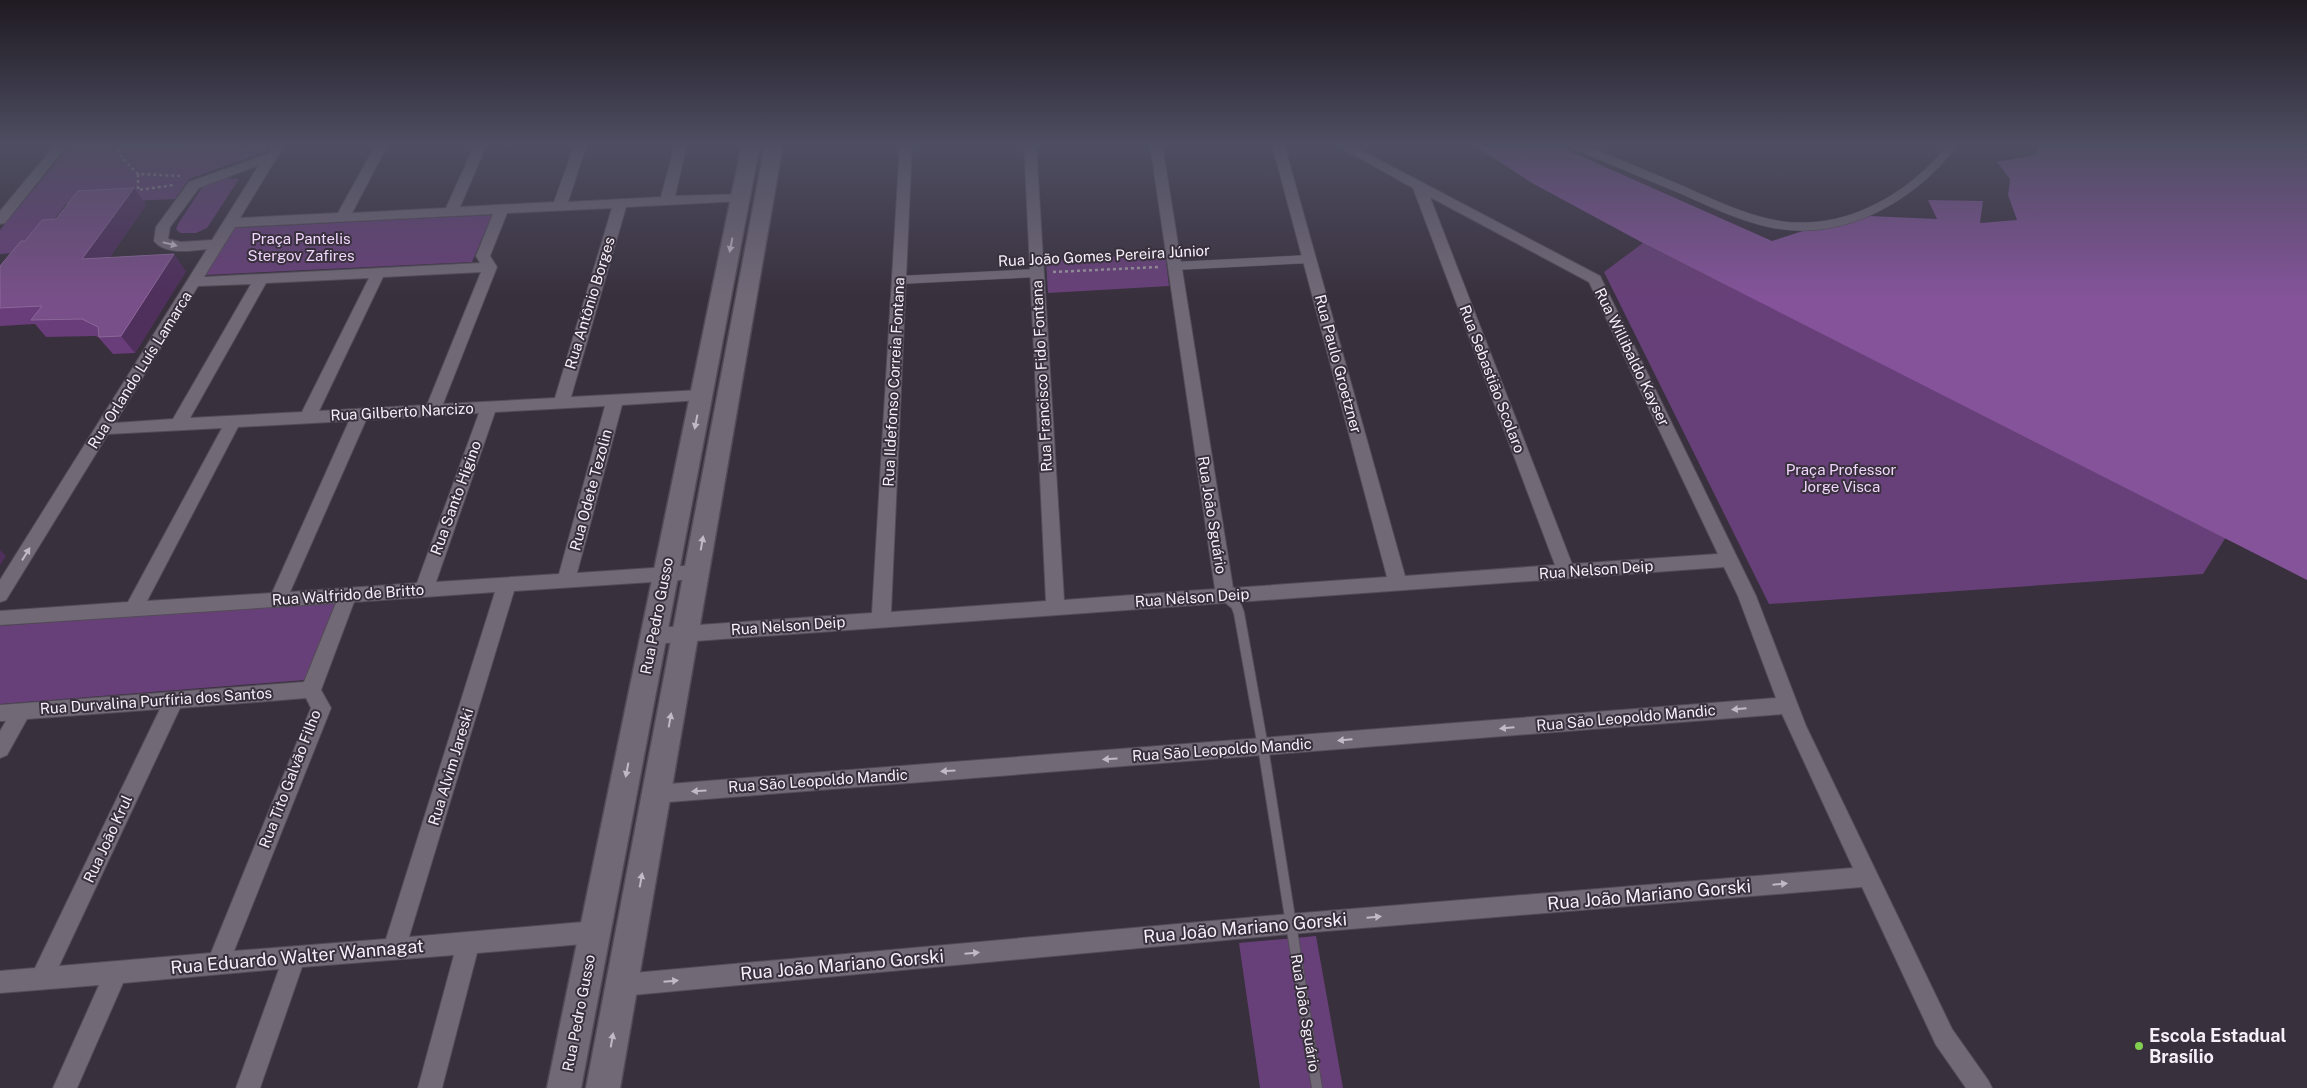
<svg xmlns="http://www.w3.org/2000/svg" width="2307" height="1088" font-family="'Public Sans',sans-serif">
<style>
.green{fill:#684079}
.forest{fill:#845399}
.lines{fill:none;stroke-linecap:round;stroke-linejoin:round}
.lane-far1-casing{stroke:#534c57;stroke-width:9}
.lane-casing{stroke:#534c57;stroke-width:12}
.street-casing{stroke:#534c57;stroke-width:2}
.secondary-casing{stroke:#534c57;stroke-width:3}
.path{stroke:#9c959f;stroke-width:2.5;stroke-dasharray:3 3;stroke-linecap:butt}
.lane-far1{stroke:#726977;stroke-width:8}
.lane{stroke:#726977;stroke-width:10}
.street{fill:#726977;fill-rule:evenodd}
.secondary{fill:#726977;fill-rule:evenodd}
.wall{fill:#693c7a}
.shaded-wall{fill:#4f2f5c}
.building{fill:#784f88;stroke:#8b6899}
.oneway{fill:#c1b9c4}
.poi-dot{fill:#81d050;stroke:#39303d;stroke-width:2}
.labels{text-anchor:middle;stroke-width:4;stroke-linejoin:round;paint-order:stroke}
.park-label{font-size:15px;fill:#f1d6fd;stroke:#39303d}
.street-label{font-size:15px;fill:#f5eff7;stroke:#39303d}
.near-street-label{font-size:18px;fill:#f5eff7;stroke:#39303d}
.near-poi-label{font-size:18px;font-weight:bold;fill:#f5eff7;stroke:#39303d;text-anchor:start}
</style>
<rect width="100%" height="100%" fill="#39303d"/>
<g class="green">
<path d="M 71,144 L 271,144 L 265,152 L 189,179 L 175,199 L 66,204 L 29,252 L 0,254 L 0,230 Z"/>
<path d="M 226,178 L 239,179 L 207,228 L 196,233 L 180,233 L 176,229 L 178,224 L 203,186 Z"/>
<path d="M 492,215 L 472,262 L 205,275 L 235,228 Z"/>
<path d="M 1643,243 L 2226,537 L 2203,574 L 1769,604 L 1604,272 Z"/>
<path d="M 1165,254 L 1169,286 L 1048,293 L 1046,260 Z"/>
<path d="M 337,601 L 305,680 L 0,704 L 0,626 Z"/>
<path d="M 1316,936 L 1343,1088 L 1260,1088 L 1239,943 Z"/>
</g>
<path class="forest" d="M 1472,144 L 1537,144 L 1567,150 L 1772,241 L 1806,230 L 1869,216 L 1937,219 L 1928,200 L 1983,201 L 1980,223 L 2017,220 L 2008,195 L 2010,179 L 1997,162 L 2035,155 L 2039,144 L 2307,144 L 2307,580 L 1643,243 L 1532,183 Z"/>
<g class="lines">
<defs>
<g id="lane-far1">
<path d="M 1572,144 C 1608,159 1644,174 1680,189 C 1709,202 1738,216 1769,223 C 1842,239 1910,199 1954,144"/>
<path d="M 1174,266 L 1310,259"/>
<path d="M 899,280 L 1037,273"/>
</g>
<path id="lane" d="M 1225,596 L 1236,605 L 1239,613 L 1263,747 L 1317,1088"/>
<g id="street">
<path d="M 56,144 L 68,144 L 5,223 L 0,224 L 0,211 Z"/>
<path d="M 273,144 L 285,144 L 240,218 L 338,213 L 376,144 L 388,144 L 352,213 L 446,208 L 475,144 L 487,144 L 460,207 L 554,202 L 575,144 L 587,144 L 568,202 L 661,197 L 675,144 L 687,144 L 675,196 L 746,194 L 748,197 L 746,200 L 741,201 L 626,207 L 571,397 L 701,390 L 707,391 L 709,395 L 707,399 L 701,400 L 622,405 L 577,573 L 697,565 L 703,567 L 706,572 L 703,577 L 697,579 L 514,591 L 409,937 L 595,921 L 603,925 L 606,932 L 603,939 L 595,943 L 477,953 L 442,1088 L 418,1088 L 454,955 L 302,967 L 260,1088 L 236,1088 L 279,969 L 123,983 L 77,1088 L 53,1088 L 99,985 L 0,993 L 0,971 L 35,968 L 160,709 L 27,719 L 7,755 L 0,758 L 0,731 L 6,721 L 0,721 L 0,705 L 304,682 L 336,603 L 0,625 L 0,611 L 128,602 L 222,428 L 108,434 L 6,600 L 0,602 L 0,580 L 207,249 C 191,251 165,255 154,241 L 156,227 L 189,182 L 267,154 ZM 259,165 L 212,240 L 181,242 L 168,239 L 170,227 L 199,188 ZM 612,208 L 555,398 L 443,404 L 497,267 L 490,256 L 507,213 ZM 493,214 L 476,256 L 480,263 L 204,277 L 235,227 ZM 481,272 L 427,405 L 319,411 L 383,277 ZM 369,278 L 302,412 L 190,418 L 266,283 ZM 251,284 L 173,419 L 115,423 L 198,286 ZM 605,406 L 559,574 L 436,582 L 495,412 ZM 479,413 L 417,583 L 290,592 L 366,420 ZM 349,421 L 272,593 L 147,601 L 238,427 ZM 495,592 L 386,939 L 234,951 L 331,708 L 321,690 L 354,602 ZM 306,698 L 311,708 L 211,953 L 59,966 L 180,708 Z"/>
<path d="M 900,144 L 912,144 L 891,612 L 1046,601 L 1024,144 L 1036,144 L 1064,600 L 1215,589 L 1150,144 L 1162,144 L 1233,588 L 1387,577 L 1272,144 L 1284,144 L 1405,576 L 1555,565 L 1413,188 L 1334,144 L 1349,144 L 1600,276 L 1756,596 L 1806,726 L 1952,1029 L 1988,1080 L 1992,1088 L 1966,1088 L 1936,1045 L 1862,887 L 1290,934 L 622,996 L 614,993 L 611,985 L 614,977 L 622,974 L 1290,914 L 1853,868 L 1782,714 L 656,803 L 649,800 L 646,794 L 649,788 L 656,785 L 1776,698 L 1738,596 L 1724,567 L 654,644 L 647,641 L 645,636 L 647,631 L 654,628 L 872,613 ZM 1430,197 L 1589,282 L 1718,554 L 1572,564 Z"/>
</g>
<g id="secondary">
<path d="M 742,144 L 760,144 L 581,1088 L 547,1088 Z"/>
<path d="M 765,144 L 783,144 L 620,1088 L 586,1088 Z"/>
</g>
</defs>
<use href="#lane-far1" class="lane-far1-casing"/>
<use href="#lane" class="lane-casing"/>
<use href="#street" class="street-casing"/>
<use href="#secondary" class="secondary-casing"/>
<g class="path">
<path d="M 114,144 L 123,159 L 138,174 L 180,176"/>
<path d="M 128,144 L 125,148 L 208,144"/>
<path d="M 242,151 L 245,144"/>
<path d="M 138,174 L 138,190 L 174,185"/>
<path d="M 1053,272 L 1159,267"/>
</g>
<use href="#lane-far1" class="lane-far1"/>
<use href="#lane" class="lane"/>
<use href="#street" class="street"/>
<use href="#secondary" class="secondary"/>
</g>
<path class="wall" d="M 134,188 L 146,205 L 109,258 L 186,271 L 135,353 L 113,354 L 99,338 L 96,336 L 46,337 L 35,324 L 0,326 L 0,266 L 56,219 Z"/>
<g class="shaded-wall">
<path d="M 134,188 L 146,205 L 96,276 L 82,259 Z"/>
<path d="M 174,254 L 186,271 L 135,353 L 121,336 Z"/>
<path d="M 0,550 L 6,556 L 0,565 Z"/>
</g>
<path class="building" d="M 134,188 L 82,259 L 174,254 L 121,336 L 99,337 L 98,327 L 82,319 L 31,320 L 42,306 L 0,308 L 0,266 L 21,241 L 25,241 L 42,220 L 56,219 L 78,191 Z"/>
<defs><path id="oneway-solid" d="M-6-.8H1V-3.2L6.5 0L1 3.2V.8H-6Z" transform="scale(1.25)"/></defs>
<g class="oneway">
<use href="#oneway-solid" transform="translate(170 244) rotate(14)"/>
<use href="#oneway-solid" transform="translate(731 245) rotate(101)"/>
<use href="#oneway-solid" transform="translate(696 422) rotate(101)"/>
<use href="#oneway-solid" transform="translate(702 543) rotate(-80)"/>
<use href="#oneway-solid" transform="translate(26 554) rotate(-58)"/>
<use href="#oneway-solid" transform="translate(1739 709) rotate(175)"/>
<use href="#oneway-solid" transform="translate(670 720) rotate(-80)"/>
<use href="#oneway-solid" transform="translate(1507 728) rotate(175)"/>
<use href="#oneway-solid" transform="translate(1345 740) rotate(175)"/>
<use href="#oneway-solid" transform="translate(1110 759) rotate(176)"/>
<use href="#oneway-solid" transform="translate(627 770) rotate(101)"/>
<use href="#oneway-solid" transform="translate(948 771) rotate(176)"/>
<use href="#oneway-solid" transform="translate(699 791) rotate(176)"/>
<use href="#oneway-solid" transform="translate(641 880) rotate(-80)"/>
<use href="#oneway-solid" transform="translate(1780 884) rotate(-5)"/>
<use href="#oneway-solid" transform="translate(1374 917) rotate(-5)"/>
<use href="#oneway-solid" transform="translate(972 953) rotate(-5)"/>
<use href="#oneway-solid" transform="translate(671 981) rotate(-5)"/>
<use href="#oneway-solid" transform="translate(612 1040) rotate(-80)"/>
</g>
<linearGradient id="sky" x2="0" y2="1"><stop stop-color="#1f1a22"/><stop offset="0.49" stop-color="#4e4e62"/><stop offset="1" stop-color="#4e4e62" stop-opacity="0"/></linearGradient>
<rect width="2307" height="296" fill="url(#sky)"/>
<circle class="poi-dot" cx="2139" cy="1046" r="5"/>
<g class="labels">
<g class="park-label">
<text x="301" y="244">Praça Pantelis<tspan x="301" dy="17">Stergov Zafires</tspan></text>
<text x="1841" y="475">Praça Professor<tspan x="1841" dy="17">Jorge Visca</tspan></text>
</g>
<g class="street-label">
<text transform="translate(1104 256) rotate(-3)" y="5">Rua João Gomes Pereira Júnior</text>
<text transform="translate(590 303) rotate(-73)" y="5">Rua Antônio Borges</text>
<text transform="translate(1632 357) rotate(64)" y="5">Rua Willibaldo Kayser</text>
<text transform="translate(1338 364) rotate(75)" y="5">Rua Paulo Groetzner</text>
<text transform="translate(140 370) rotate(-58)" y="5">Rua Orlando Luís Lamarca</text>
<text transform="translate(1042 376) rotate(-93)" y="5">Rua Francisco Fido Fontana</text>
<text transform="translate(1492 379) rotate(69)" y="5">Rua Sebastião Scolaro</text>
<text transform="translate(894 382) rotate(-87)" y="5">Rua Ildefonso Correia Fontana</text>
<text transform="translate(402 412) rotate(-3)" y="5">Rua Gilberto Narcizo</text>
<text transform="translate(591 490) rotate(-75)" y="5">Rua Odete Tezolin</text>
<text transform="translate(456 498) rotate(-70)" y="5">Rua Santo Higino</text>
<text transform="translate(1212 515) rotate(81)" y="5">Rua João Sguário</text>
<text transform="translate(1596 570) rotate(-4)" y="5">Rua Nelson Deip</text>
<text transform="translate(348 595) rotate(-4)" y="5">Rua Walfrido de Britto</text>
<text transform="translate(1192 598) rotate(-4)" y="5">Rua Nelson Deip</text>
<text transform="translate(657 616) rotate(-79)" y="5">Rua Pedro Gusso</text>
<text transform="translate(788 626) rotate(-4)" y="5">Rua Nelson Deip</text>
<text transform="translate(156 701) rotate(-4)" y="5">Rua Durvalina Purfíria dos Santos</text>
<text transform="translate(1626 718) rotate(-5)" y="5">Rua São Leopoldo Mandic</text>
<text transform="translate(1222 750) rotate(-4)" y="5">Rua São Leopoldo Mandic</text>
<text transform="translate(451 767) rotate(-73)" y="5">Rua Alvim Jareski</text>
<text transform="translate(290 779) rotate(-69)" y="5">Rua Tito Galvão Filho</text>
<text transform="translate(818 781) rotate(-4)" y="5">Rua São Leopoldo Mandic</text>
<text transform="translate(108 839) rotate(-65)" y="5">Rua João Krul</text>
<text transform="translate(579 1013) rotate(-79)" y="5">Rua Pedro Gusso</text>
<text transform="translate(1305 1013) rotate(81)" y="5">Rua João Sguário</text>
</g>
<g class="near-street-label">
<text transform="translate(1649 895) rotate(-5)" y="6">Rua João Mariano Gorski</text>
<text transform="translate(1245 928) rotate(-5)" y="6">Rua João Mariano Gorski</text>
<text transform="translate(297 957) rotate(-5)" y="6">Rua Eduardo Walter Wannagat</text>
<text transform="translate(842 965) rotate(-5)" y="6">Rua João Mariano Gorski</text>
</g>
<g class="near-poi-label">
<text x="2149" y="1042">Escola Estadual<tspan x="2149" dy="21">Brasílio</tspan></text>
</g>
</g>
</svg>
